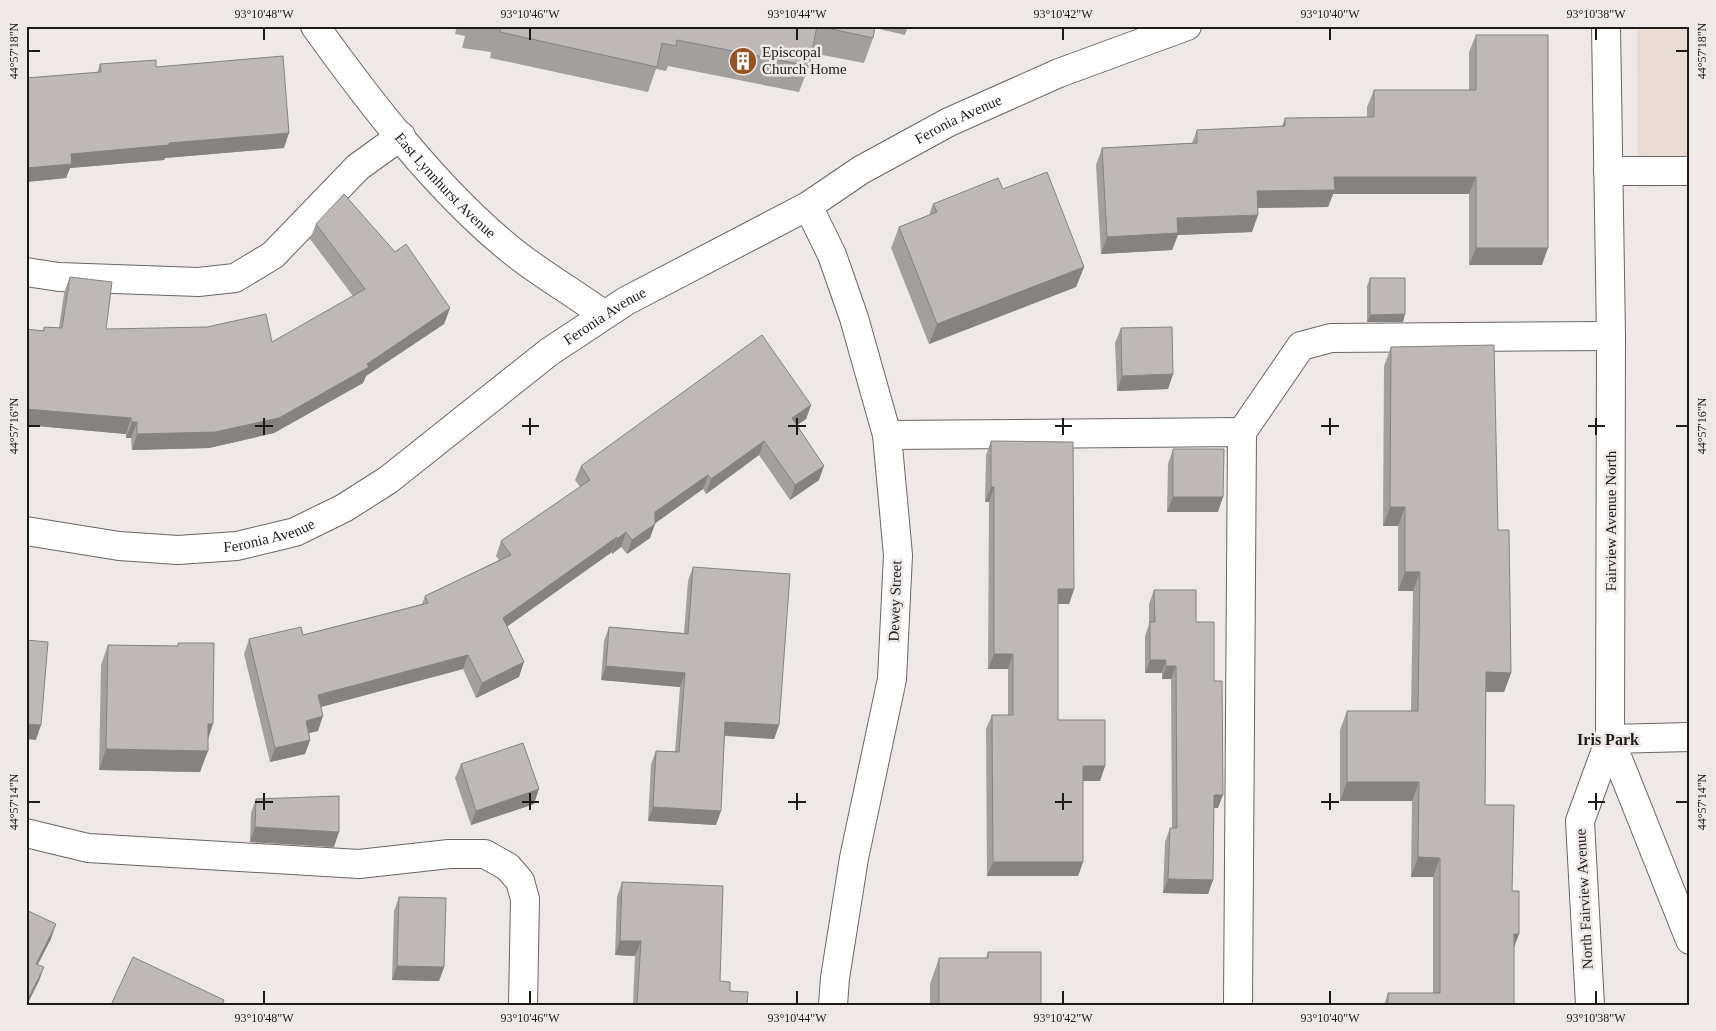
<svg xmlns="http://www.w3.org/2000/svg" width="1716" height="1031" font-family="'Times New Roman',serif">
<style>
.built{fill:#e9dcd4}
.lines{fill:none;stroke-linecap:round;stroke-linejoin:round}
.minor-casing{stroke:#6a6663;stroke-width:30}
.minor{stroke:#fff;stroke-width:28}
.wall{fill:#a39f9d}
.shaded-wall{fill:#85827f}
.building{fill:#beb9b6;stroke:#85827f}
.ticks{fill:none;stroke:#1d1b1a;stroke-width:2}
.labels{text-anchor:middle;stroke-width:5;stroke-linejoin:round;paint-order:stroke}
.poi-label{font-size:15px;fill:#1d1b1a;stroke:#eee9e6;text-anchor:start}
.street-label{font-size:15px;fill:#1d1b1a;stroke:#eee9e6}
.neighbourhood-label{font-size:16px;font-weight:bold;fill:#1d1b1a;stroke:#eee9e6}
.neatline{fill:none;stroke:#1d1b1a;stroke-width:2}
.ticks-label{font-size:12px;text-anchor:middle;fill:#1d1b1a}
</style>
<rect width="100%" height="100%" fill="#eee9e6"/>
<path class="built" d="M 1637,26 L 1690,26 L 1690,185 L 1638,188 Z"/>
<g class="lines">
<defs>
<g id="minor">
<path id="s1" d="M 315,26 C 368,100 435,187 505,245 C 535,271 572,291 604,315"/>
<path d="M 1606,26 L 1611,336 L 1610,739 L 1690,940"/>
<path d="M 1608,171 L 1690,171"/>
<path d="M 808,206 L 832,255 L 854,318 L 887,435 L 898,555 L 892,679 L 854,858 L 835,978 L 833,1005"/>
<path d="M 26,272 L 59,277 L 198,282 L 235,278 L 273,255 L 358,167 L 401,136"/>
<path d="M 1242,432 L 1301,346 L 1331,338 L 1611,336"/>
<path d="M 887,435 L 1242,432 L 1238,1005"/>
<path id="s2" d="M 26,531 L 119,546 L 178,550 L 237,546 L 295,532 L 344,508 L 388,480 L 549,352 L 626,301 L 808,206 L 861,170 L 949,122 L 1059,73 L 1187,26"/>
<path d="M 26,833 L 88,848 L 359,864 L 449,854 L 485,854 L 508,867 L 520,881 L 525,899 L 523,1005"/>
<path d="M 1590,1005 L 1580,821 L 1610,739 L 1690,737"/>
</g>
</defs>
<use href="#minor" class="minor-casing"/>
<use href="#minor" class="minor"/>
</g>
<g class="wall">
<path d="M 457,26 L 908,26 L 905,35 L 875,28 L 873,38 L 864,63 L 812,53 L 809,66 L 799,92 L 668,66 L 666,71 L 656,69 L 648,92 L 490,58 L 491,52 L 462,48 L 465,36 L 455,34 Z"/>
<path d="M 1476,35 L 1542,265 L 1469,265 L 1469,194 L 1333,194 L 1328,207 L 1258,208 L 1252,232 L 1178,235 L 1172,250 L 1101,254 L 1096,165 L 1102,148 L 1192,143 L 1197,130 L 1282,126 L 1285,118 L 1367,117 L 1367,107 L 1374,90 L 1469,90 L 1469,52 Z"/>
<path d="M 100,64 L 156,67 L 284,148 L 165,158 L 164,160 L 70,168 L 66,178 L 26,182 L 26,78 L 97,73 Z"/>
<path d="M 1003,189 L 1084,267 L 1076,287 L 929,344 L 891,248 L 899,227 L 929,215 L 933,204 Z"/>
<path d="M 316,224 L 395,252 L 450,308 L 444,324 L 366,376 L 363,383 L 274,433 L 209,448 L 132,450 L 131,438 L 126,438 L 126,434 L 26,425 L 26,329 L 43,331 L 44,327 L 59,328 L 64,293 L 70,277 L 106,329 L 272,342 L 353,296 L 310,239 Z"/>
<path d="M 1370,278 L 1403,322 L 1367,322 L 1367,286 Z"/>
<path d="M 1121,328 L 1173,374 L 1168,389 L 1117,391 L 1115,343 Z"/>
<path d="M 1391,347 L 1498,530 L 1511,673 L 1504,692 L 1486,692 L 1485,805 L 1512,891 L 1514,947 L 1514,1005 L 1384,1005 L 1388,993 L 1433,993 L 1433,877 L 1411,877 L 1412,801 L 1340,801 L 1340,730 L 1347,711 L 1411,711 L 1413,591 L 1398,591 L 1398,526 L 1383,526 L 1384,366 Z"/>
<path d="M 811,405 L 806,419 L 797,425 L 819,480 L 790,500 L 759,455 L 706,494 L 703,489 L 655,523 L 650,538 L 627,554 L 621,547 L 612,554 L 612,552 L 507,626 L 519,677 L 476,698 L 463,669 L 321,707 L 318,731 L 309,733 L 310,740 L 305,754 L 270,762 L 244,654 L 249,639 L 303,635 L 422,604 L 425,596 L 499,560 L 496,556 L 501,541 L 580,487 L 575,480 L 581,466 Z"/>
<path d="M 1690,421 L 1690,671 L 1689,671 L 1687,428 Z"/>
<path d="M 991,441 L 1074,589 L 1069,604 L 1058,604 L 1058,720 L 1105,766 L 1100,781 L 1083,781 L 1083,862 L 1078,876 L 987,876 L 986,729 L 992,715 L 1008,715 L 1008,669 L 988,669 L 989,502 L 985,502 L 986,455 Z"/>
<path d="M 1173,449 L 1218,512 L 1167,512 L 1168,464 Z"/>
<path d="M 693,567 L 779,725 L 774,739 L 725,736 L 716,825 L 648,821 L 651,764 L 656,751 L 675,752 L 680,687 L 601,680 L 604,641 L 609,627 L 684,633 L 688,581 Z"/>
<path d="M 1154,590 L 1196,622 L 1214,681 L 1218,808 L 1214,808 L 1213,880 L 1208,894 L 1163,893 L 1165,842 L 1170,828 L 1172,828 L 1171,679 L 1162,679 L 1162,673 L 1145,673 L 1145,636 L 1149,624 L 1149,604 Z"/>
<path d="M 178,643 L 208,740 L 200,772 L 99,770 L 101,665 L 108,645 L 177,646 Z"/>
<path d="M 461,764 L 534,804 L 471,825 L 455,778 Z"/>
<path d="M 256,799 L 334,847 L 250,842 L 251,813 Z"/>
<path d="M 622,882 L 730,991 L 747,1005 L 633,1005 L 635,956 L 615,955 L 617,897 Z"/>
<path d="M 399,897 L 444,967 L 439,981 L 392,980 L 394,911 Z"/>
<path d="M 988,952 L 1041,1005 L 930,1005 L 930,984 L 939,958 L 986,958 Z"/>
</g>
<g class="shaded-wall">
<path d="M 289,133 L 284,148 L 165,158 L 164,160 L 70,168 L 66,178 L 26,182 L 26,168 L 71,154 L 169,143 Z"/>
<path d="M 1334,177 L 1476,177 L 1469,194 L 1333,194 L 1328,207 L 1251,208 L 1257,191 Z"/>
<path d="M 1258,215 L 1252,232 L 1178,235 L 1172,250 L 1101,254 L 1107,237 L 1177,218 Z"/>
<path d="M 1476,248 L 1548,248 L 1542,265 L 1469,265 Z"/>
<path d="M 1084,267 L 1076,287 L 929,344 L 937,324 Z"/>
<path d="M 450,308 L 444,324 L 366,376 L 363,383 L 274,433 L 209,448 L 132,450 L 137,434 L 367,364 Z"/>
<path d="M 1405,314 L 1403,322 L 1367,322 L 1370,315 Z"/>
<path d="M 1173,374 L 1168,389 L 1117,391 L 1122,376 Z"/>
<path d="M 811,405 L 806,419 L 787,432 L 792,418 Z"/>
<path d="M 26,409 L 131,418 L 126,434 L 26,425 Z"/>
<path d="M 132,422 L 137,422 L 131,438 L 126,438 Z"/>
<path d="M 764,441 L 759,455 L 706,494 L 711,479 Z"/>
<path d="M 824,466 L 819,480 L 790,500 L 795,485 Z"/>
<path d="M 708,475 L 703,489 L 650,527 L 655,512 Z"/>
<path d="M 991,487 L 994,487 L 989,502 L 985,502 Z"/>
<path d="M 1173,497 L 1223,497 L 1218,512 L 1167,512 Z"/>
<path d="M 1390,507 L 1405,507 L 1398,526 L 1383,526 Z"/>
<path d="M 655,524 L 650,538 L 627,554 L 632,540 Z"/>
<path d="M 626,532 L 621,547 L 612,554 L 617,539 Z"/>
<path d="M 617,537 L 612,552 L 498,633 L 503,618 Z"/>
<path d="M 1405,572 L 1420,572 L 1413,591 L 1398,591 Z"/>
<path d="M 1058,589 L 1074,589 L 1069,604 L 1053,604 Z"/>
<path d="M 994,654 L 1013,654 L 1008,669 L 988,669 Z"/>
<path d="M 468,655 L 463,669 L 313,709 L 318,695 Z"/>
<path d="M 1150,660 L 1166,660 L 1162,673 L 1145,673 Z"/>
<path d="M 524,662 L 519,677 L 476,698 L 482,683 Z"/>
<path d="M 606,666 L 685,673 L 680,687 L 601,680 Z"/>
<path d="M 1166,666 L 1176,666 L 1171,679 L 1162,679 Z"/>
<path d="M 1486,672 L 1511,673 L 1504,692 L 1479,692 Z"/>
<path d="M 323,716 L 318,731 L 300,735 L 306,721 Z"/>
<path d="M 725,722 L 779,725 L 774,739 L 720,735 Z"/>
<path d="M 26,724 L 41,725 L 36,740 L 26,739 Z"/>
<path d="M 208,724 L 213,724 L 206,745 Z"/>
<path d="M 310,740 L 305,754 L 270,762 L 275,748 Z"/>
<path d="M 106,749 L 208,751 L 200,772 L 99,770 Z"/>
<path d="M 1083,766 L 1105,766 L 1100,781 L 1078,781 Z"/>
<path d="M 1347,782 L 1419,782 L 1412,801 L 1340,801 Z"/>
<path d="M 539,789 L 534,804 L 471,825 L 476,811 Z"/>
<path d="M 1214,795 L 1223,795 L 1218,808 L 1209,808 Z"/>
<path d="M 653,807 L 721,811 L 716,825 L 648,821 Z"/>
<path d="M 255,827 L 339,832 L 334,847 L 250,842 Z"/>
<path d="M 1418,857 L 1440,858 L 1433,877 L 1411,877 Z"/>
<path d="M 993,862 L 1083,862 L 1078,876 L 987,876 Z"/>
<path d="M 1168,879 L 1213,880 L 1208,894 L 1163,893 Z"/>
<path d="M 56,924 L 51,939 L 31,978 L 36,964 Z"/>
<path d="M 1514,934 L 1519,934 L 1512,953 Z"/>
<path d="M 620,941 L 641,941 L 635,956 L 615,955 Z"/>
<path d="M 397,966 L 444,967 L 439,981 L 392,980 Z"/>
<path d="M 44,967 L 39,981 L 27,1005 L 26,1005 L 26,1003 Z"/>
</g>
<g class="building">
<path d="M 497,26 L 817,26 L 809,66 L 677,40 L 676,46 L 662,43 L 657,67 L 500,32 L 501,27 Z"/>
<path d="M 818,26 L 875,26 L 873,38 Z"/>
<path d="M 1476,35 L 1548,35 L 1548,248 L 1476,248 L 1476,177 L 1334,177 L 1335,190 L 1257,191 L 1258,215 L 1177,218 L 1178,233 L 1107,237 L 1102,148 L 1197,143 L 1197,130 L 1285,126 L 1285,118 L 1374,117 L 1374,90 L 1476,90 Z"/>
<path d="M 283,56 L 289,133 L 169,143 L 169,145 L 71,154 L 72,164 L 26,168 L 26,78 L 101,72 L 100,64 L 156,60 L 156,67 Z"/>
<path d="M 1047,172 L 1084,267 L 937,324 L 899,227 L 937,212 L 933,204 L 998,178 L 1003,189 Z"/>
<path d="M 344,194 L 395,252 L 406,244 L 450,308 L 367,364 L 369,367 L 279,418 L 215,432 L 137,434 L 137,422 L 132,422 L 131,418 L 26,409 L 26,329 L 44,331 L 44,327 L 62,328 L 70,277 L 112,282 L 106,329 L 207,327 L 266,314 L 272,342 L 365,289 L 316,224 Z"/>
<path d="M 1370,278 L 1405,278 L 1405,314 L 1370,315 Z"/>
<path d="M 1172,327 L 1173,374 L 1122,376 L 1121,328 Z"/>
<path d="M 762,335 L 811,405 L 792,418 L 824,466 L 795,485 L 764,441 L 711,479 L 708,475 L 655,512 L 655,524 L 632,540 L 626,532 L 617,539 L 617,537 L 503,618 L 524,662 L 482,683 L 468,655 L 318,695 L 323,716 L 306,721 L 310,740 L 275,748 L 249,639 L 301,627 L 303,635 L 428,603 L 425,596 L 511,555 L 501,541 L 590,480 L 581,466 Z"/>
<path d="M 1494,345 L 1498,530 L 1509,530 L 1511,673 L 1486,672 L 1485,805 L 1514,805 L 1512,891 L 1519,891 L 1519,934 L 1514,934 L 1514,1005 L 1388,1005 L 1388,993 L 1440,993 L 1440,858 L 1418,857 L 1419,782 L 1347,782 L 1347,711 L 1418,711 L 1420,572 L 1405,572 L 1405,507 L 1390,507 L 1391,347 Z"/>
<path d="M 991,441 L 1073,442 L 1074,589 L 1058,589 L 1058,720 L 1105,720 L 1105,766 L 1083,766 L 1083,862 L 993,862 L 992,715 L 1013,715 L 1013,654 L 994,654 L 994,487 L 991,487 Z"/>
<path d="M 1173,449 L 1224,449 L 1223,497 L 1173,497 Z"/>
<path d="M 693,567 L 790,574 L 779,725 L 725,722 L 721,811 L 653,807 L 656,751 L 679,752 L 685,673 L 606,666 L 609,627 L 688,634 Z"/>
<path d="M 1154,590 L 1196,590 L 1196,622 L 1214,622 L 1214,681 L 1222,681 L 1223,795 L 1214,795 L 1213,880 L 1168,879 L 1170,828 L 1177,828 L 1176,666 L 1166,666 L 1166,660 L 1150,660 L 1150,622 L 1155,622 Z"/>
<path d="M 26,640 L 48,642 L 41,725 L 26,724 Z"/>
<path d="M 178,643 L 214,643 L 213,724 L 208,724 L 208,751 L 106,749 L 108,645 L 178,646 Z"/>
<path d="M 523,743 L 539,789 L 476,811 L 461,764 Z"/>
<path d="M 339,796 L 339,832 L 255,827 L 256,799 Z"/>
<path d="M 622,882 L 723,886 L 720,981 L 730,982 L 730,991 L 748,992 L 747,1005 L 637,1005 L 641,941 L 620,941 Z"/>
<path d="M 399,897 L 446,898 L 444,967 L 397,966 Z"/>
<path d="M 26,910 L 56,924 L 36,964 L 44,967 L 26,1003 Z"/>
<path d="M 988,952 L 1041,952 L 1041,1005 L 939,1005 L 939,958 L 988,958 Z"/>
<path d="M 133,957 L 224,1000 L 222,1005 L 111,1005 Z"/>
</g>
<path class="ticks" d="M 264,28 L 264,40M 530,28 L 530,40M 797,28 L 797,40M 1063,28 L 1063,40M 1330,28 L 1330,40M 1596,28 L 1596,40M 28,51 L 40,51M 1676,51 L 1688,51M 264,418 L 264,435M 530,418 L 530,435M 797,418 L 797,435M 1063,418 L 1063,435M 1330,418 L 1330,435M 1596,418 L 1596,435M 28,426 L 40,426M 255,426 L 273,426M 522,426 L 539,426M 788,426 L 806,426M 1055,426 L 1072,426M 1321,426 L 1339,426M 1588,426 L 1605,426M 1676,426 L 1688,426M 264,793 L 264,810M 530,793 L 530,810M 797,793 L 797,810M 1063,793 L 1063,810M 1330,793 L 1330,810M 1596,793 L 1596,810M 28,802 L 40,802M 255,802 L 273,802M 522,802 L 539,802M 788,802 L 806,802M 1055,802 L 1072,802M 1321,802 L 1339,802M 1588,802 L 1605,802M 1676,802 L 1688,802M 264,991 L 264,1004M 530,991 L 530,1004M 797,991 L 797,1004M 1063,991 L 1063,1004M 1330,991 L 1330,1004M 1596,991 L 1596,1004"/>
<defs>
<symbol id="building-disc" viewBox="-11 -11 22 22"><circle r="9.5" fill="#955222" stroke="#eee9e6"/><path d="M-4-6H4V6H1V3H-1V6H-4ZM-2.5-4.3h1.7v1.8h-1.7ZM.8-4.3h1.7v1.8H.8ZM-2.5-1h1.7V.8h-1.7ZM.8-1h1.7V.8H.8Z" fill="#fff"/></symbol>
</defs>
<g fill-rule="evenodd">
<use href="#building-disc" x="727" y="45" width="32" height="32"/>
</g>
<g class="labels">
<g class="poi-label">
<text x="762" y="57">Episcopal<tspan x="762" dy="17">Church Home</tspan></text>
</g>
<g class="street-label">
<text dy="5" stroke="none"><textPath href="#s2" startOffset="1056">Feronia Avenue</textPath></text>
<text dy="5" stroke="none"><textPath href="#s1" startOffset="206">East Lynnhurst Avenue</textPath></text>
<text dy="5" stroke="none"><textPath href="#s2" startOffset="651">Feronia Avenue</textPath></text>
<text transform="translate(1611 521) rotate(-90)" y="5">Fairview Avenue North</text>
<text dy="5" stroke="none"><textPath href="#s2" startOffset="246">Feronia Avenue</textPath></text>
<text transform="translate(895 601) rotate(-88)" y="5">Dewey Street</text>
<text transform="translate(1584 899) rotate(-93)" y="5">North Fairview Avenue</text>
</g>
<g class="neighbourhood-label">
<text x="1608" y="745">Iris Park</text>
</g>
</g>
<rect width="1716" height="1031" fill="none" stroke="#eee9e6" stroke-width="55"/>
<rect x="28" y="28" width="1660" height="976" class="neatline"/>
<g class="ticks-label">
<text x="264" y="18">93°10'48"W</text>
<text x="530" y="18">93°10'46"W</text>
<text x="797" y="18">93°10'44"W</text>
<text x="1063" y="18">93°10'42"W</text>
<text x="1330" y="18">93°10'40"W</text>
<text x="1596" y="18">93°10'38"W</text>
<text transform="translate(14 51) rotate(-90)" y="4">44°57'18"N</text>
<text transform="translate(1702 51) rotate(-90)" y="4">44°57'18"N</text>
<text transform="translate(14 426) rotate(-90)" y="4">44°57'16"N</text>
<text transform="translate(1702 426) rotate(-90)" y="4">44°57'16"N</text>
<text transform="translate(14 802) rotate(-90)" y="4">44°57'14"N</text>
<text transform="translate(1702 802) rotate(-90)" y="4">44°57'14"N</text>
<text x="264" y="1022">93°10'48"W</text>
<text x="530" y="1022">93°10'46"W</text>
<text x="797" y="1022">93°10'44"W</text>
<text x="1063" y="1022">93°10'42"W</text>
<text x="1330" y="1022">93°10'40"W</text>
<text x="1596" y="1022">93°10'38"W</text>
</g>
</svg>
